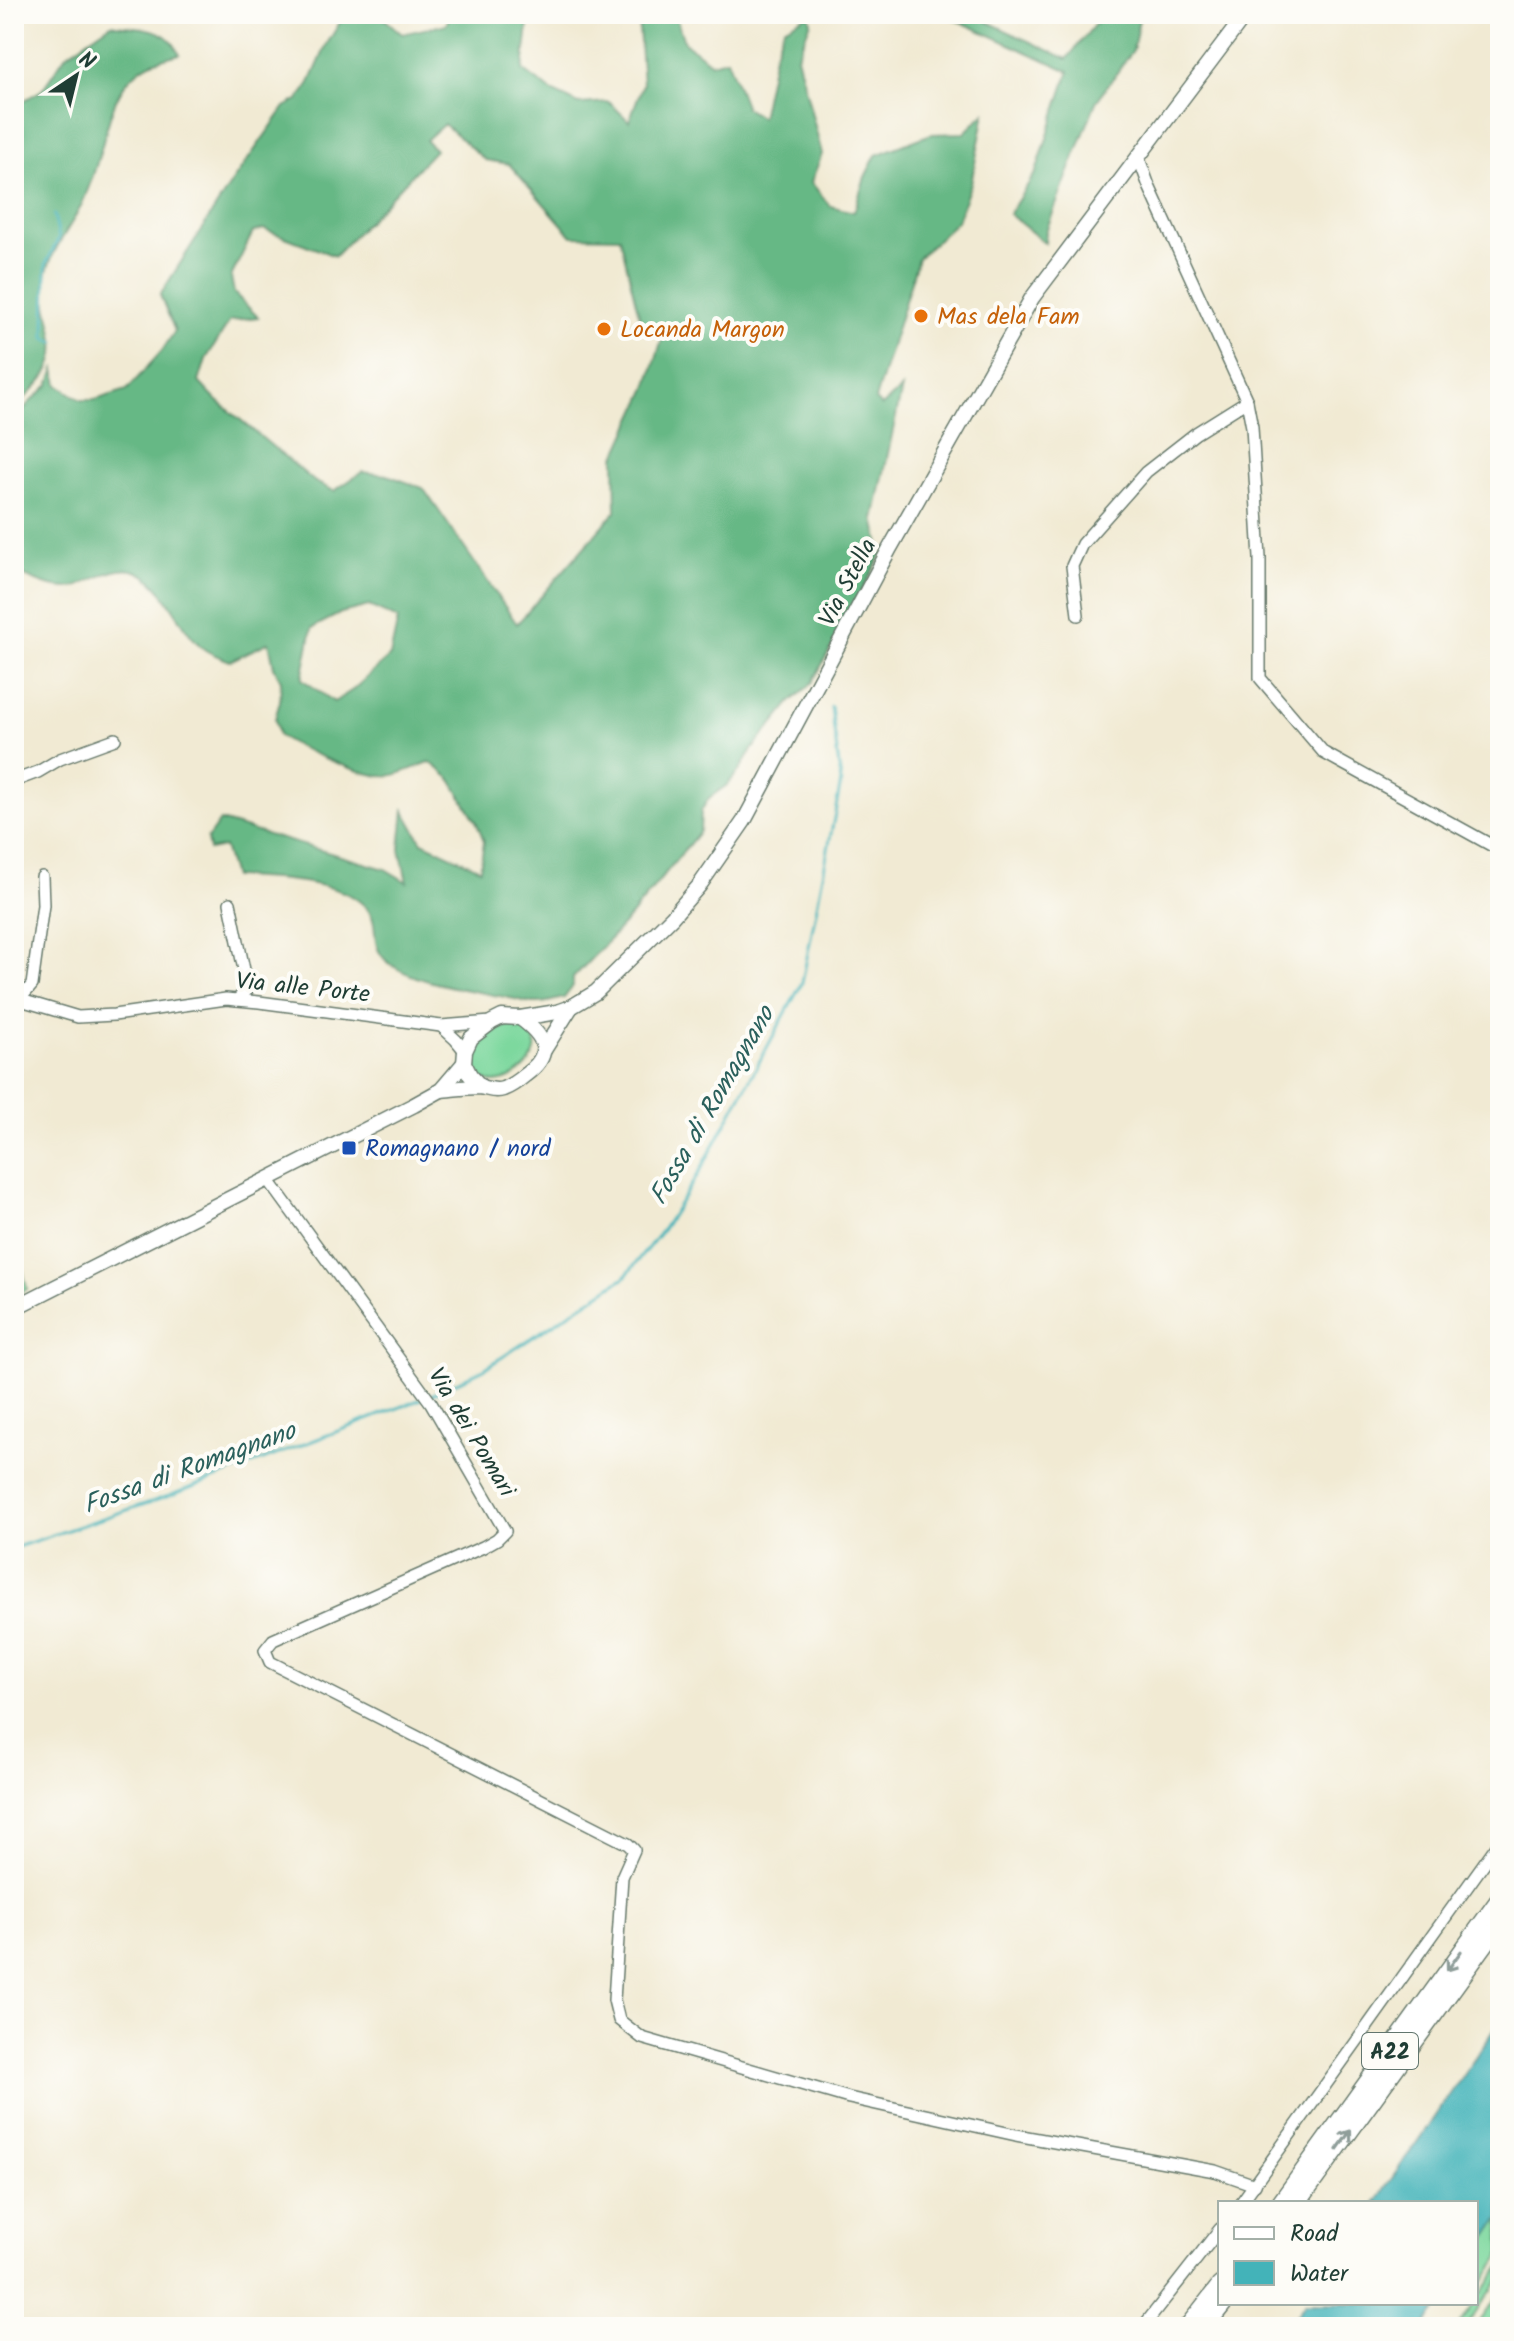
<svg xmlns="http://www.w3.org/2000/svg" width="1514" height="2341" font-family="Kalam,sans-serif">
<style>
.green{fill:#7dd89e;stroke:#4e8a69;stroke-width:2}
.forest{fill:#66b885;stroke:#427a5c;stroke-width:2;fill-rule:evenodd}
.water{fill:#43b3b9;stroke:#317876;stroke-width:2}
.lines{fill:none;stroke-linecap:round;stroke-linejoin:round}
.stream{stroke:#43b3b9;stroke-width:3}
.minor-casing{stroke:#687a6c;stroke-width:14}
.major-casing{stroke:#687a6c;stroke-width:17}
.highway-casing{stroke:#687a6c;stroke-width:19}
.minor{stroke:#fff;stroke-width:11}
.major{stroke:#fff;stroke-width:14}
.highway{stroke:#fff;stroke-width:16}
.oneway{stroke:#8f9e9a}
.food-dot{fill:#e8710a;stroke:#fdfcf7;stroke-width:3}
.transit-dot{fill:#1a4fb4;stroke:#fdfcf7;stroke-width:3}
.labels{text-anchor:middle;stroke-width:8;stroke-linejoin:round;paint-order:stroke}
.shield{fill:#fdfcf7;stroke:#62766e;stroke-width:2}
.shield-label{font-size:22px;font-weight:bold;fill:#1f3d34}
.food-label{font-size:24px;fill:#c56008;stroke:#fdfcf7;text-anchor:start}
.street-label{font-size:24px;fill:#1f3d34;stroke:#fdfcf7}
.transit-label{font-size:24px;fill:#164399;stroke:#fdfcf7;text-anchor:start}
.water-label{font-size:26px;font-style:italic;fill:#2a605c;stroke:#fdfcf7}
</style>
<rect width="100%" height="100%" fill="#fdfcf7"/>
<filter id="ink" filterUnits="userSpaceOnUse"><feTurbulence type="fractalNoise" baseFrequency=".0125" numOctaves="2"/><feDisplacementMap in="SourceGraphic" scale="16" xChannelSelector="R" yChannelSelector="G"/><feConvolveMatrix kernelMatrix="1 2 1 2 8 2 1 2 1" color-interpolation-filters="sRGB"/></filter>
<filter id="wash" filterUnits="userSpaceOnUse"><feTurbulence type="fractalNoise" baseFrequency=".006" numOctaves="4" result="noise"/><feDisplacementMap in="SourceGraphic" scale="32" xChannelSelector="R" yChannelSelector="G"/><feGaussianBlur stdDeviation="1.8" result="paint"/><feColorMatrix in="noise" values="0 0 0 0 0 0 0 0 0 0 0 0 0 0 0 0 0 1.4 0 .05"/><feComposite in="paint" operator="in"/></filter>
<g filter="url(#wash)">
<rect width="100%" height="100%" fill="#f1ead3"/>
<g class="green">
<path d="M 512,1024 C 565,1040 515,1089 488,1081 C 481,1079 477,1075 474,1069 C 460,1044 492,1030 512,1024 Z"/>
<path d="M 14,1230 L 27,1289 L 14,1296 Z"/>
<path d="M 1500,2218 L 1500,2257 L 1476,2292 L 1476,2252 Z"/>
<path d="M 1500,2267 L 1500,2278 L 1466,2327 L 1458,2327 Z"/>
<path d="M 1500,2293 L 1500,2327 L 1476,2327 Z"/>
</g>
<g class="forest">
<path d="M 345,14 L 379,14 L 402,34 L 447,24 L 449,14 L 534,14 L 528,25 L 523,70 L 551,91 L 579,104 L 609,102 L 629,121 L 643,84 L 638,14 L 675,14 L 684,42 L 711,63 L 727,59 L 746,108 L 761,118 L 774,55 L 784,28 L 809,14 L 811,22 L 797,56 L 822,154 L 811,182 L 830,206 L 854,212 L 865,177 L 876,155 L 931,134 L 964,133 L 985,113 L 971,183 L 957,221 L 918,258 L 875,400 L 882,406 L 902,388 L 874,519 L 882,554 L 812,683 L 790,703 L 751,751 L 740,770 L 727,785 L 709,798 L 701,811 L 700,831 L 624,924 L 573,978 L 573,986 L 564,998 C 554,1000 543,1004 533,1003 C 525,1002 517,999 509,998 C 478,991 402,983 382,956 C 368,937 384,920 359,901 C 332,880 266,878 233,877 L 224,847 L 209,850 L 207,839 L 220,821 L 385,869 L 407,882 L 400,849 L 404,810 L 422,842 L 480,869 L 484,841 L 476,821 L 450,778 L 430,762 C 417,766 401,775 387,776 C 363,777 300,749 279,736 L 275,719 L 280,701 L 281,681 L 274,667 L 269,642 L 230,661 C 223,658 214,655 207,651 C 179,633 165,576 132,570 C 113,567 96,579 79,586 C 57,593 33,580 14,571 L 14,426 L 27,405 L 49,385 L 55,369 L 58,385 L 81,400 L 95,400 L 127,390 L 162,351 L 175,331 L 160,295 L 232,182 L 285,107 L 299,99 L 310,83 L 327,44 ZM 444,124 L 485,160 L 509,164 L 572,236 L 620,237 L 642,328 L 665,329 L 647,388 L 615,458 L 616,511 L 517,624 L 423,488 L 387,475 L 362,472 L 334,491 L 315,482 L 212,396 L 199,382 L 206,359 L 230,321 L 258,317 L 234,293 L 231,277 L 253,232 L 264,229 L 335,256 L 435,150 L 426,140 ZM 369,606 L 398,619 L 390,656 L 354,689 L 334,702 L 302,679 L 312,628 L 341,613 Z"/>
<path d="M 943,14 L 986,14 L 986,21 L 1067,59 L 1103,14 L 1140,14 L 1133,50 L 1096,102 L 1046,231 L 1045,243 L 1009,214 L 1036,172 L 1069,71 Z"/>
<path d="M 111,24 C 140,30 165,23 180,54 C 156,60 144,62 127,82 C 114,98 110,118 104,138 C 98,161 90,187 80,208 C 67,233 46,256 45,286 C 44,308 59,338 53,359 C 46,385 27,391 14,412 L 14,106 L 42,90 L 66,55 Z"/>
</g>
<g class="water">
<path d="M 1500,2022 L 1500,2218 L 1476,2252 L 1476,2203 L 1375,2203 Z"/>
<path d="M 1305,2303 L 1441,2303 L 1424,2327 L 1288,2327 Z"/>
</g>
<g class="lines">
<g class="stream">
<path d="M 54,215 L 59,238 L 46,264 L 45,338 L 55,342"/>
<path d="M 431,1395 L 484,1369 L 625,1277 L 663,1229 L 699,1173 L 802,983 L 841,782 L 831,707"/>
<path d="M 14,1548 L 169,1496 L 424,1398"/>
</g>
</g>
</g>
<g filter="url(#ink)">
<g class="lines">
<defs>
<g id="minor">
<path d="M 1138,156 L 1149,186 L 1247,401 L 1252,427 L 1260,558 L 1260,678 L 1324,753 L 1500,850"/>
<path d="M 1078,615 L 1072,566 L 1082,544 L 1146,472 L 1196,433 L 1247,401"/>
<path d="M 14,781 L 38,772 L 60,759 L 115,739"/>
<path d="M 230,903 L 248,989 L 237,1000"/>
<path d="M 14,998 L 78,1017 L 114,1015 L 226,999 L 259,1002 L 441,1026 L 491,1022"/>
<path d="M 19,1000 L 32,985 L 43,905 L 42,877"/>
<path d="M 441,1026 L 456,1040 L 465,1051"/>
<path d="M 268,1179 L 431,1403 L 505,1531 L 497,1539 L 483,1547 L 273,1640 L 265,1650 L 270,1662 L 628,1844 L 634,1850 L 622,1877 L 614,2000 L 619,2020 L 642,2038 L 849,2098 L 1016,2135 L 1215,2171 L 1255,2185"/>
<path d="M 1241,2203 L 1500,1841"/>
<path d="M 1143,2327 L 1220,2229"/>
</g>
<g id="major">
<path d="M 544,1050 L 571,1007"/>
<path d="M 481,1087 L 470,1075 L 464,1063 L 465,1051 L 471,1038 L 492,1022 L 502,1017 L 520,1018 L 557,1012 L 571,1007 L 596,992 L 672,917 L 699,886 L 744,821 L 890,548 L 1032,298 L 1246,14"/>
<path d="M 441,1090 C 453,1089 467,1087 479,1087 C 488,1088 494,1092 503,1089 C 511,1086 519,1080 525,1075 C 554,1054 546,1037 520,1018"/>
<path d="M 14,1308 L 414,1105 L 441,1090 L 464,1063"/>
</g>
<g id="highway">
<path d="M 1280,2203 L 1500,1898"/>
<path d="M 1298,2203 L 1500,1924"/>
<path d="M 1187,2327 L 1220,2285"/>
<path d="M 1205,2327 L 1224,2303"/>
</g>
</defs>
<use href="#minor" class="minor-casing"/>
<use href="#major" class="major-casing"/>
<use href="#highway" class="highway-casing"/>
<use href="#minor" class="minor"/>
<use href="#major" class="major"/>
<use href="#highway" class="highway"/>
</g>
<defs><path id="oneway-shaft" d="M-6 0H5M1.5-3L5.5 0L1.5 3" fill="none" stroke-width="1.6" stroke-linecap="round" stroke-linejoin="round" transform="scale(2)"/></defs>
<g class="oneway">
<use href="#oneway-shaft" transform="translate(1454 1961) rotate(126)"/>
<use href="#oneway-shaft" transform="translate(1344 2140) rotate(-54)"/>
</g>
</g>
<g class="food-dot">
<circle cx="921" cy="316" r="8"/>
<circle cx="604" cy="329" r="8"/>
</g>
<rect class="transit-dot" x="341" y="1140" width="16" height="16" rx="4"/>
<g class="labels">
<rect class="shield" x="1362" y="2033" width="56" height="36" rx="6"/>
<g class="shield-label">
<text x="1390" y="2059">A22</text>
</g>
<g class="food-label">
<text x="937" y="324">Mas dela Fam</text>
<text x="620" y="337">Locanda Margon</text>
</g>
<g class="street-label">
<text transform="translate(847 582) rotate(-62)" y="8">Via Stella</text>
<text transform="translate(303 987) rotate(6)" y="8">Via alle Porte</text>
<text transform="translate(472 1432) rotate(59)" y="8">Via dei Pomari</text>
</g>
<g class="transit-label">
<text x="365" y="1156">Romagnano / nord</text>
</g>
<g class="water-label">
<text transform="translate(711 1105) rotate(-60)" y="9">Fossa di Romagnano</text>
<text transform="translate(189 1467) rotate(-20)" y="9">Fossa di Romagnano</text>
</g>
</g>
<rect width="1514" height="2341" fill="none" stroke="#fdfcf7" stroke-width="48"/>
<rect x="1218" y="2201" width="260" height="104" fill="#fdfcf7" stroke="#a4b0a9" stroke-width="2"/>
<rect x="1234" y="2227" width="40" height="12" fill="#ffffff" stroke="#a4b0a9" stroke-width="2"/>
<text x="1290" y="2241" font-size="24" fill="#1f3d34">Road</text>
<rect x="1234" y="2261" width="40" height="24" fill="#43b3b9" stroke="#a4b0a9" stroke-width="2"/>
<text x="1290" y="2281" font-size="24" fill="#1f3d34">Water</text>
<g transform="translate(76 76) rotate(35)" stroke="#fdfcf7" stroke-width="6" paint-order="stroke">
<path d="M0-6L14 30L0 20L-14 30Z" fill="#1f3d34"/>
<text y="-12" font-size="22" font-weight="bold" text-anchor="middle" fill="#1f3d34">N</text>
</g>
</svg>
